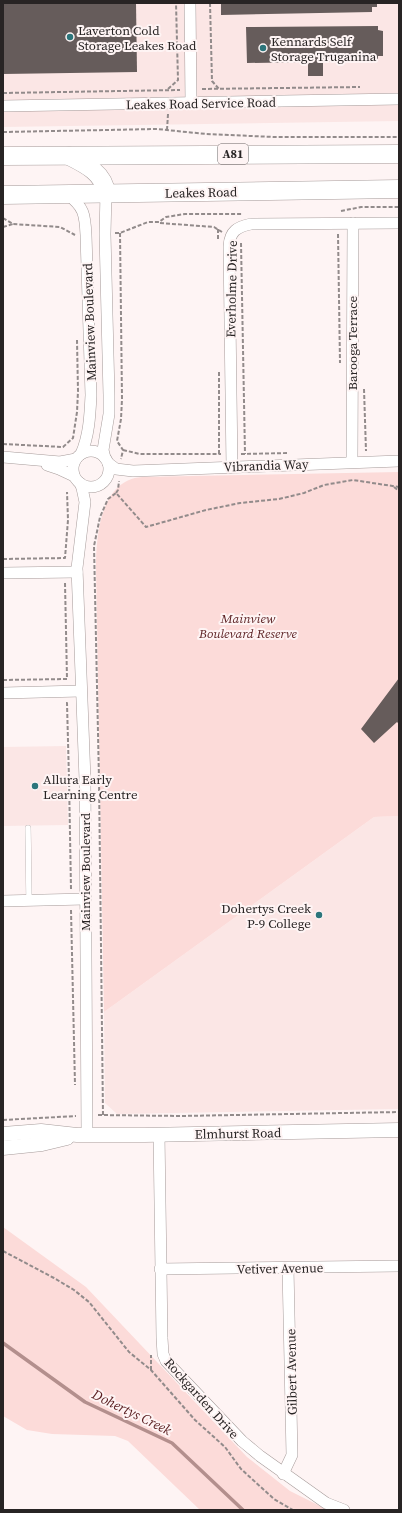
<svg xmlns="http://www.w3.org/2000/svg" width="402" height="1513" font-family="'Source Serif 4',serif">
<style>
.built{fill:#fbe6e5}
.green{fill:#fcdbd9}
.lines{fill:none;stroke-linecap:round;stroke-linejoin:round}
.stream{stroke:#b38f8d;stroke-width:3.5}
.building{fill:#665c5b}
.service-casing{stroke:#a69b9a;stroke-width:6}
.minor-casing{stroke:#a69b9a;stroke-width:12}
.tertiary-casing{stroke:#a69b9a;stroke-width:15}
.trunk-casing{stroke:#a69b9a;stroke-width:19}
.path{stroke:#928b8b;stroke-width:2;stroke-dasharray:4 2;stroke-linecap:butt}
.service{stroke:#fff;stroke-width:5.5}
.minor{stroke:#fff;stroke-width:11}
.tertiary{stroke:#fff;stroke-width:14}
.trunk{stroke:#fff;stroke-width:18}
.poi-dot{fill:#2c757b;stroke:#fef4f4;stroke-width:1.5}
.labels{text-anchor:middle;stroke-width:4;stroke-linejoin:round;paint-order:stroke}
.shield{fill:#fef4f4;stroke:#686262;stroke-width:1}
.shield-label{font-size:12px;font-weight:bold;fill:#282424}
.poi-label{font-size:13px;fill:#282424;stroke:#fef4f4;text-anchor:start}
.street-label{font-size:13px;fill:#282424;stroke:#fef4f4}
.park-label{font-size:13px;font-style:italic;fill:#5a1e20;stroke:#fef4f4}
.water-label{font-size:14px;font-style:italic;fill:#5a1e20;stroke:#fef4f4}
</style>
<rect width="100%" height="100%" fill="#fef4f4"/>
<g class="built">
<path d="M 3,3 L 399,3 L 399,121 L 3,127 Z"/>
<path d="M 66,746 L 68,825 L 3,826 L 3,747 Z"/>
<path d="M 399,816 L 399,1109 L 117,1114 L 105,1103 L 104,1012 L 374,817 Z"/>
</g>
<g class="green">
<path d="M 399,472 L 399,816 L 374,817 L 104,1012 L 96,567 C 96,534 101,480 142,477 Z"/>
<path d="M 3,1227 L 86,1287 L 247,1457 L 290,1491 L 328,1510 L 200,1510 L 128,1441 L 115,1436 L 52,1434 L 27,1430 L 3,1416 Z"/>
</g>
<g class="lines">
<path class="stream" d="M 3,1343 L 85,1402 L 172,1443 L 243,1510"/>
</g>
<g class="building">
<path d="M 3,3 L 136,3 L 137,72 L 3,74 Z"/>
<path d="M 221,3 L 377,3 L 377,7 L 372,7 L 372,12 L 221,15 Z"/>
<path d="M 378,26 L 378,30 L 383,31 L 383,56 L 378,56 L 378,61 L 323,62 L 323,76 L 308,76 L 308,62 L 247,63 L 246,27 Z"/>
<path d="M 399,678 L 399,724 L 397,722 L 374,743 L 361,729 Z"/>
</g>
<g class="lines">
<defs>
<path id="service" d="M 28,828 L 29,900"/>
<g id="minor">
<path d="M 190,3 L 191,103"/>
<path d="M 3,106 L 399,99"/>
<path d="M 67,194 C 84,207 85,214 86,235 L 91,395 C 90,416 89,436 81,454"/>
<circle cx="91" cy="469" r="18"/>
<path d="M 3,457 L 60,462 L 76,459"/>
<path d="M 105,458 L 103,450 L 109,414 L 109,395 L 105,234 L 106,193"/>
<path d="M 352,462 L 353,223"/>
<path d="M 108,463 L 116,469 L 133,471 L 399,461"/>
<path d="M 47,465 L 59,469 L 74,476"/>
<path d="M 232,467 L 229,246 C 230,231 237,227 251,224 L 399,223"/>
<path d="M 80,483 L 82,488 L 85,502 L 77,568 L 85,780 L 87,1135"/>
<path d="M 3,573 L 77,572"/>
<path d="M 3,693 L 81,691"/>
<path d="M 3,901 L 85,899"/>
<path d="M 159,1134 L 162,1338 L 163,1354 L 166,1361 L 242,1441 L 260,1456 L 326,1503 L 344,1510"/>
<path d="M 160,1269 L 399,1266"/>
<path d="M 283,1474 L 292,1455 L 288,1268"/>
</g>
<g id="tertiary">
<path d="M 3,1134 L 41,1131 L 77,1135 L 145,1135 L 399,1130"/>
<path d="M 3,1148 L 42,1144 L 67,1138"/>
</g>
<g id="trunk">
<path d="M 3,156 L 399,154"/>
<path d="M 69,156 C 85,164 104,173 106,193"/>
<path d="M 3,195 L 399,189"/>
</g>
</defs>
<use href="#service" class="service-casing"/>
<use href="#minor" class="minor-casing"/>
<use href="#tertiary" class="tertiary-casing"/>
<use href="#trunk" class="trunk-casing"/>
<g class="path">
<path d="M 210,3 L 212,81 L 219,89"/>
<path d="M 168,89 L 178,80 L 176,3"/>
<path d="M 202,89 L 360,87"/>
<path d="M 3,93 L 180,90"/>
<path d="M 167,130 L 168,114"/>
<path d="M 3,132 L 157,129 L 206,134 L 274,137 L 399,137"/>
<path d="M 341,211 L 361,207 L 399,207"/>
<path d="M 3,218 L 13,224 L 60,227 L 75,235"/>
<path d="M 160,223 L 214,227 L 222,232"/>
<path d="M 3,227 L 13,224"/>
<path d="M 218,229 L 218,240"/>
<path d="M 115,233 L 120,233 L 148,222 L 159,222 L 166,217 L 185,214 L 242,214"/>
<path d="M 120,233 L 122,399 L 121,419 L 117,441 L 123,450 L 121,459"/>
<path d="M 338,234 L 340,363"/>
<path d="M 241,243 L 245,454"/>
<path d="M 219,372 L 219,454"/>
<path d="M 364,389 L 366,451"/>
<path d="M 3,444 L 63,447 L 73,438 L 77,412 L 78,391 L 77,340"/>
<path d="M 123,450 L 140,454 L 221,454"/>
<path d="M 241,454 L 289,453"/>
<path d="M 394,487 L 399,491"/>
<path d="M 116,493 L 118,490 L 119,481"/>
<path d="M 3,559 L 65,558 L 68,520 L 67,492"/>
<path d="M 3,680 L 67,679 L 65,583"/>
<path d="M 66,703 L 67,703 L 69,779"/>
<path d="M 71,889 L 69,779 L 74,779"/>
<path d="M 71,910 L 75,1085"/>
<path d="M 98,1115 L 181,1116 L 399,1112"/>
<path d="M 103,1115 L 99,780 L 94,546 L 100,517 L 108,499 L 116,493 L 146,527 L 206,510 L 240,503 L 279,499 L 304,493 L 324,485 L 353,480 L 399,487"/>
<path d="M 3,1120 L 76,1116"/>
<path d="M 3,1251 L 54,1278 L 74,1290 L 89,1302 L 129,1352 L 151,1370 L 195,1420 L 225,1447 L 241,1469 L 274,1499 L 293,1510"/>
<path d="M 151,1370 L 151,1355"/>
</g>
<use href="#service" class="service"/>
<use href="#minor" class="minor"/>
<use href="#tertiary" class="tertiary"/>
<use href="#trunk" class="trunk"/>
</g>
<g class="poi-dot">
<circle cx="70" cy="37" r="4"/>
<circle cx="263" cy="48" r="4"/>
<circle cx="35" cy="786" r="4"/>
<circle cx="319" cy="915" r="4"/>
</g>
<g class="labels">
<rect class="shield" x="218" y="144" width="30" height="20" rx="3"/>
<g class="shield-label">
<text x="233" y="158">A81</text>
</g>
<g class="poi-label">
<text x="78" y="35">Laverton Cold<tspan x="78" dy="15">Storage Leakes Road</tspan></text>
<text x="271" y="46">Kennards Self<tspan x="271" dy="15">Storage Truganina</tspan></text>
<text x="43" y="784">Allura Early<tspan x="43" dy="15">Learning Centre</tspan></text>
<text x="311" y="913" text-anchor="end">Dohertys Creek<tspan x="311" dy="15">P-9 College</tspan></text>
</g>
<g class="street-label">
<text transform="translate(201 103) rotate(-1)" y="5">Leakes Road Service Road</text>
<text transform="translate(201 192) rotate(-1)" y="5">Leakes Road</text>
<text transform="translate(231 289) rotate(-89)" y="5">Everholme Drive</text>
<text transform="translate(89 322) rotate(-92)" y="5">Mainview Boulevard</text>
<text transform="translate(352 343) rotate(-90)" y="5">Barooga Terrace</text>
<text transform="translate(266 465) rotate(-2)" y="5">Vibrandia Way</text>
<text transform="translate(85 872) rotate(-90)" y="5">Mainview Boulevard</text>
<text transform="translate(238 1133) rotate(-1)" y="5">Elmhurst Road</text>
<text transform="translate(280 1268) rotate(-1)" y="5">Vetiver Avenue</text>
<text transform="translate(291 1372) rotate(-91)" y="5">Gilbert Avenue</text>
<text transform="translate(202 1398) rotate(48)" y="5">Rockgarden Drive</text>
</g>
<g class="park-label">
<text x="248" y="623">Mainview<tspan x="248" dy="15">Boulevard Reserve</tspan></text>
</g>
<g class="water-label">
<text transform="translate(132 1412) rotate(26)" y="5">Dohertys Creek</text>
</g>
</g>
<rect width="402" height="1513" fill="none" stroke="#282424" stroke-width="8"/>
</svg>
